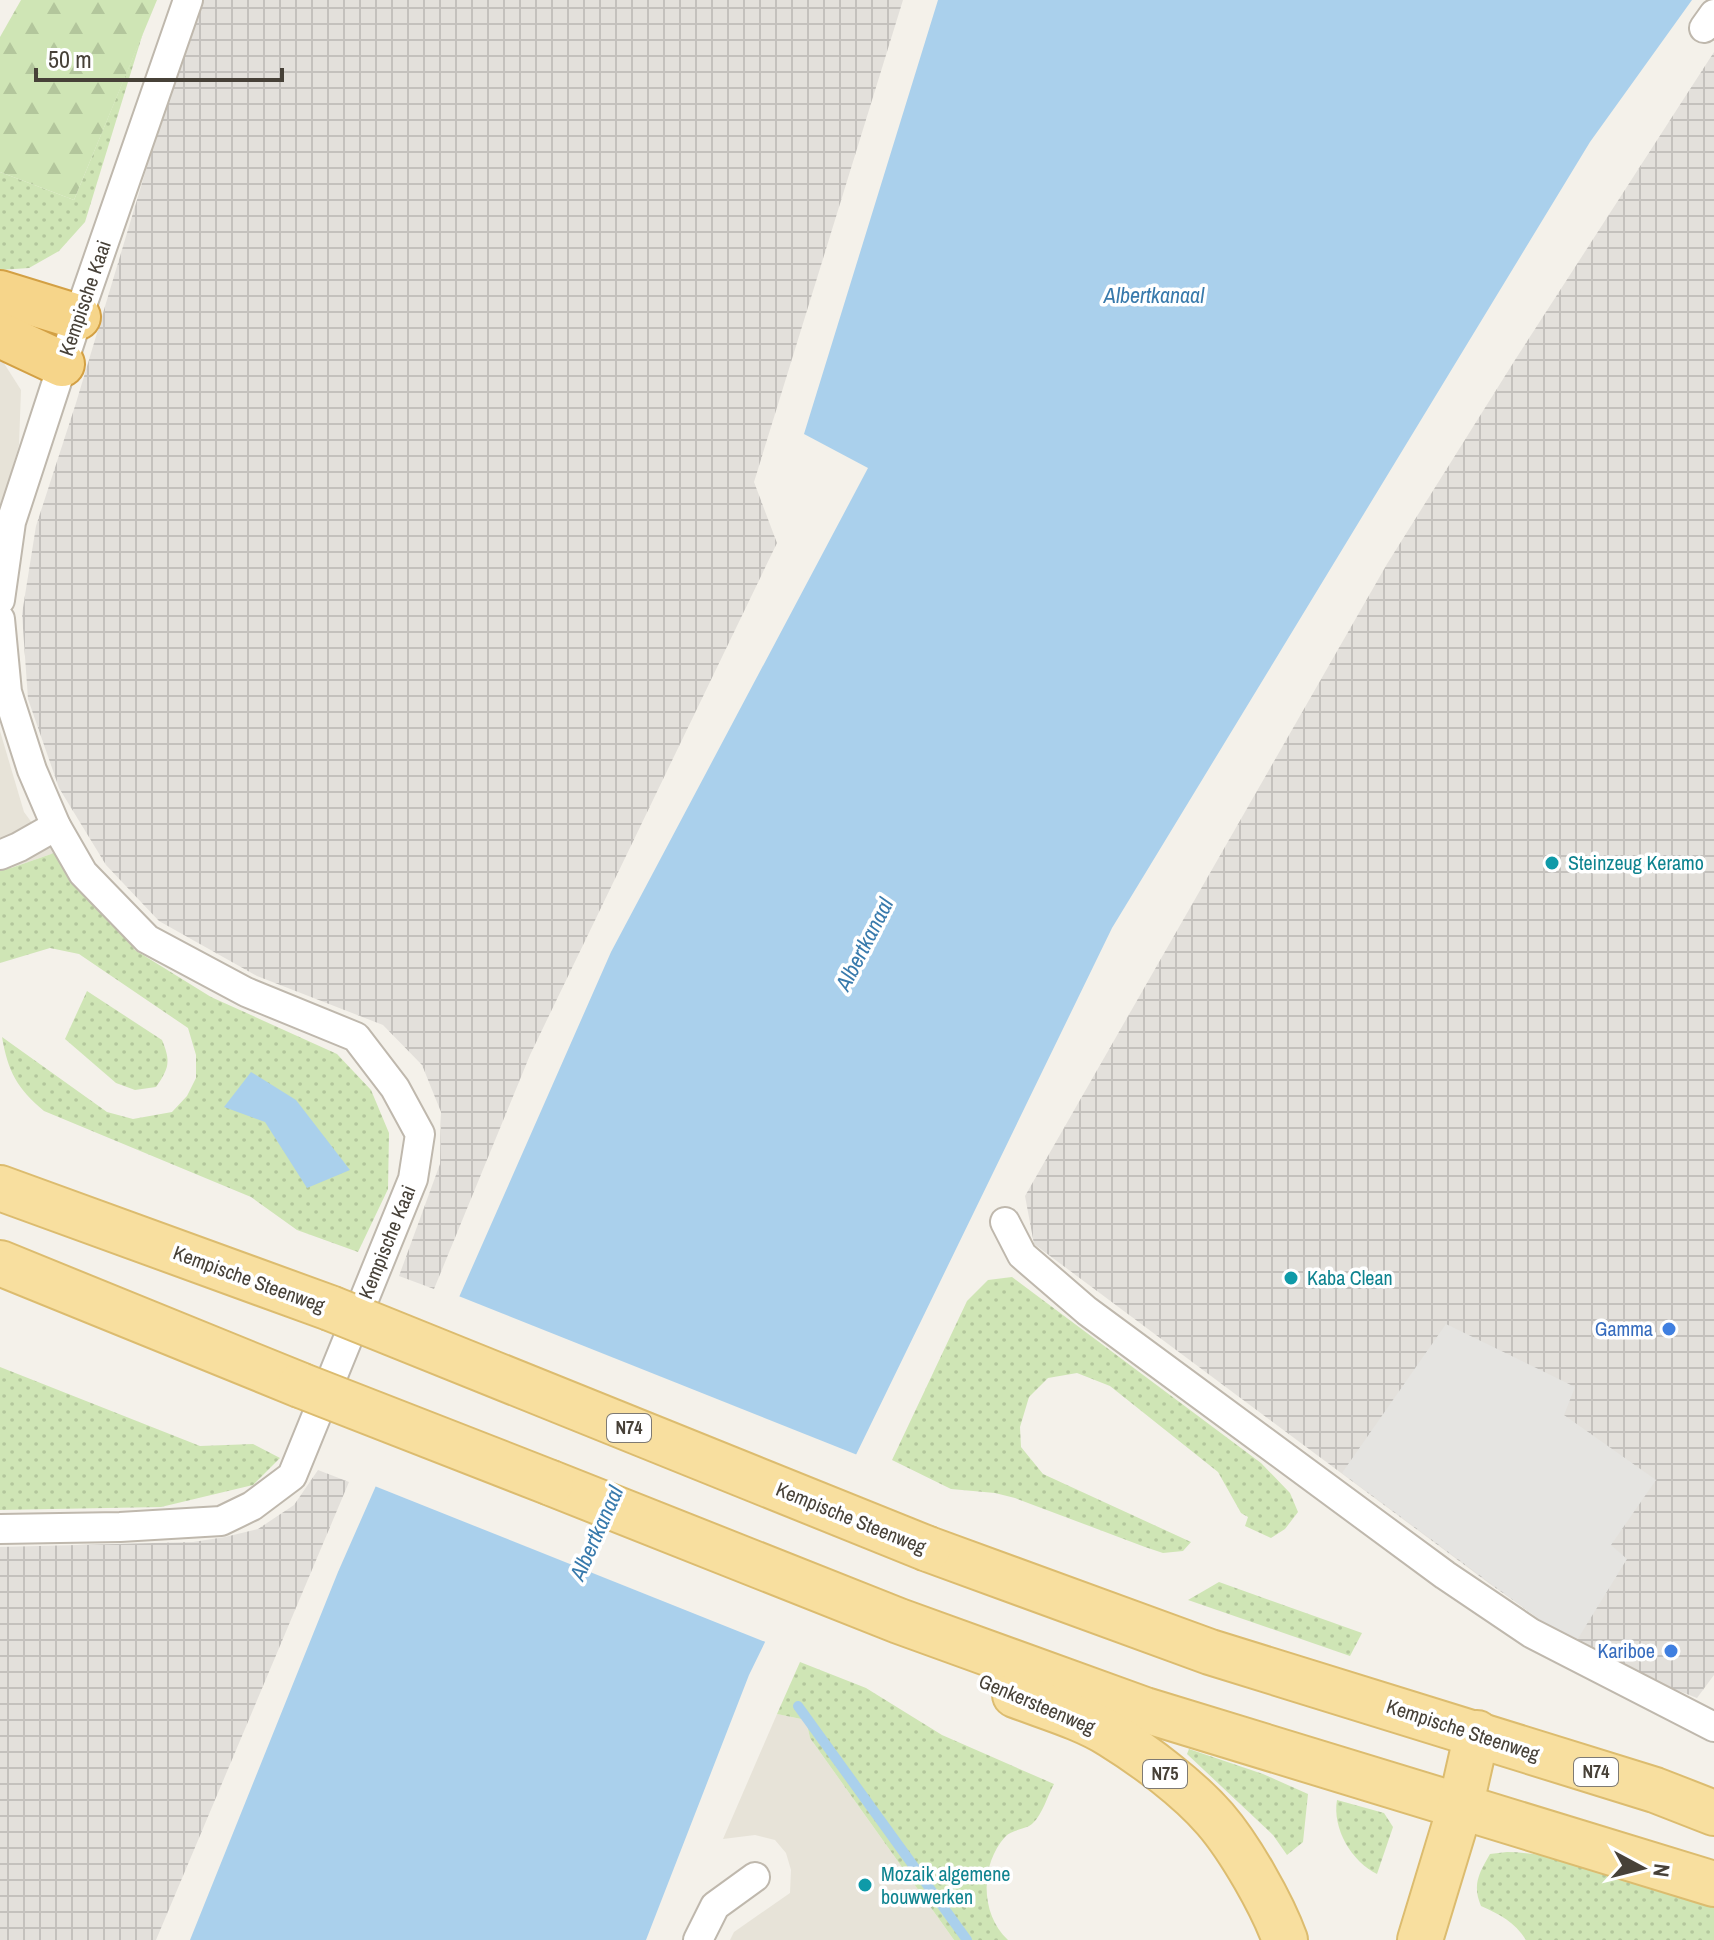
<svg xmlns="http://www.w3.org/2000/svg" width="1714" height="1940" font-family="'Archivo Narrow',sans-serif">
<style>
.residential{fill:#e7e3d8}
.industrial{fill:url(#industrial-grid)}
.grass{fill:url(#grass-dots)}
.forest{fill:url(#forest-firs)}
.parking{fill:#e5e4e1}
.water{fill:#aad0ec}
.pier{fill:#f4f1ea}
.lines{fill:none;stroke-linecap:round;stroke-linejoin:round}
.stream{stroke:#aad0ec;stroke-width:10}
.minor-casing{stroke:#bfb8ad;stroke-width:32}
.primary-casing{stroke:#dcbc6f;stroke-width:48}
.trunk-casing{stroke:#d3a044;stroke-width:48}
.minor{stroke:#fff;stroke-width:28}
.primary{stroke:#f8df9f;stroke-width:44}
.trunk{stroke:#f6d58a;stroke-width:44}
.primary-bridge-casing{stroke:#dcbc6f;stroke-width:48;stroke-linecap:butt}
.primary-bridge{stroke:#f8df9f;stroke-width:44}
.culture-dot{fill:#0f9aa8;stroke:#fff;stroke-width:3}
.shop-dot{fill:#3f7fe0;stroke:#fff;stroke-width:3}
.labels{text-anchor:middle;stroke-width:7;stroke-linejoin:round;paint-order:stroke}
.shield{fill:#fff;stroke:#7e7a74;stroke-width:2}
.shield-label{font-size:18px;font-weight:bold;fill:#474138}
.street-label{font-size:20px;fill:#474138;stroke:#fff}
.culture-label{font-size:20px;fill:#0d838f;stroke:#fff;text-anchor:start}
.shop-label{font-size:20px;fill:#366cbe;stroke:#fff;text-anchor:end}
.water-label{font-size:22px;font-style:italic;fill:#387aac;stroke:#fff}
</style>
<defs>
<pattern id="industrial-grid" width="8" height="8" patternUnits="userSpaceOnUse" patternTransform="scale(2)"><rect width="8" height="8" fill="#e3e0db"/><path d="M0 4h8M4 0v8" fill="none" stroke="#c4c1bd"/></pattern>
<pattern id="grass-dots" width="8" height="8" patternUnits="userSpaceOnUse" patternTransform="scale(2)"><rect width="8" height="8" fill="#cfe5b5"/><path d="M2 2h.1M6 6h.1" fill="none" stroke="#b3c69c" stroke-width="1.8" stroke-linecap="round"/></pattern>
<pattern id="forest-firs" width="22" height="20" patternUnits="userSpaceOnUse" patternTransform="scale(2)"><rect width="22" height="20" fill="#cfe5b5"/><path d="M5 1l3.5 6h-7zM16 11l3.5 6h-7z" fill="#b3c69c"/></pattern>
</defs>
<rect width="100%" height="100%" fill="#f4f1ea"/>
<g class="residential">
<path d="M 0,357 L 21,390 L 19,445 L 0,511 Z"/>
<path d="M 0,731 L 24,812 L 54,853 L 11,868 L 0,869 Z"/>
<path d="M 777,1714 L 806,1720 L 810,1738 L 954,1940 L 730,1940 L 734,1932 L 790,1893 L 791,1870 L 786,1853 L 775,1840 L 755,1835 L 723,1839 Z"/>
</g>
<g class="industrial">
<path d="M 203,0 L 903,0 L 754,482 L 777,543 L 530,1055 L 434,1289 L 399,1276 L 440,1164 L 441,1112 L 422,1065 L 383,1025 L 257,976 L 159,921 L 106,865 L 59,788 L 28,699 L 22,614 L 36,526 L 76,403 L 163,113 Z"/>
<path d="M 1714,52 L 1714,1675 L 1697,1698 L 1595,1658 L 1490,1584 L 1034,1244 L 1025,1196 L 1387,564 L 1515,360 Z"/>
<path d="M 318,1470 L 349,1482 L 156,1940 L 0,1940 L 0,1547 L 193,1542 L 225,1537 L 258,1529 L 294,1505 Z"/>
</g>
<g class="grass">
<path d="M 143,33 L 85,222 L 59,251 L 29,268 L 0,270 L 0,172 L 74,200 Z"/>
<path d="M 54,853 L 135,950 L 211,997 L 337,1054 L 371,1090 L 389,1133 L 388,1189 L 358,1252 L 297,1230 L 251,1197 L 44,1111 C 17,1088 8,1072 2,1037 L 107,1112 L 133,1119 L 172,1112 L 187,1096 L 196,1078 L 196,1055 L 188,1028 L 79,954 L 50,948 L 0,963 L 0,869 L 11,868 Z"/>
<path d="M 87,991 L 162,1040 C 171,1062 169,1068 156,1087 L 135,1090 L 116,1083 L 65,1039 Z"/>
<path d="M 1012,1277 L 1261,1463 L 1290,1493 L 1298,1512 L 1285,1529 L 1271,1538 L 1245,1526 L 1248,1517 L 1241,1513 L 1218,1472 L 1110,1386 L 1077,1373 L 1048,1378 L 1029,1397 L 1020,1427 L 1021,1447 L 1043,1474 L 1191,1542 L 1183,1551 L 1163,1553 L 1145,1547 L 1015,1498 L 995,1493 L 951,1489 L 892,1460 L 967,1301 L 988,1280 Z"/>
<path d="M 0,1367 L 200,1446 L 253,1444 L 280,1458 L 253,1485 L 161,1507 L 0,1510 Z"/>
<path d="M 1219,1582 L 1362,1633 L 1350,1656 L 1188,1600 Z"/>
<path d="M 800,1662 L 866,1688 L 942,1735 L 1054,1784 C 1048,1795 1042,1815 1033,1823 C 1026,1830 1012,1829 1005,1837 C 980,1865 980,1914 1008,1940 L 954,1940 L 810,1738 L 806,1720 L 777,1714 Z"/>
<path d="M 1189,1749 L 1263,1774 L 1308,1794 L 1303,1842 L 1287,1855 L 1273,1835 L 1187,1754 Z"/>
<path d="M 1337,1800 L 1384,1813 L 1393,1827 L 1377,1874 C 1352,1862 1332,1829 1337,1800 Z"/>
<path d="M 1507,1852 C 1572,1853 1651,1887 1714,1906 L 1714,1940 L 1526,1940 C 1515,1922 1499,1914 1481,1906 C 1472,1885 1479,1873 1490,1854 Z"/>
</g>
<path class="forest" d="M 21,0 L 157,0 L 74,200 L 0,172 L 0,37 Z"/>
<path class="parking" d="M 1446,1324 L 1575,1387 L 1564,1415 L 1656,1480 L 1611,1545 L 1627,1559 L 1574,1645 L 1342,1473 Z"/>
<g class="water">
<path d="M 938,0 L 1692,0 L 1590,142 L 1112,928 L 749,1675 L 646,1940 L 190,1940 L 338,1572 L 611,952 L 868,468 L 804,434 Z"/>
<path d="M 251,1072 L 296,1100 L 350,1170 L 307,1188 L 265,1122 L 224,1107 Z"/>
</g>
<path class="pier" d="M 456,1295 L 860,1456 L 768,1643 L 372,1485 Z"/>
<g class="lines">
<path class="stream" d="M 798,1706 L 967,1940"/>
<defs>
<g id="minor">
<path d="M 1704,28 L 1714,14"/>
<path d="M 0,600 L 11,522 L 78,317 L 188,0"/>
<path d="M 0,619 L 7,692 L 32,770 L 56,826 L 83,873 L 147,939 L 246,992 L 356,1037 L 395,1088 L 420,1134 L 413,1179 L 292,1476 L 252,1506 L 221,1521 L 120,1527 L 0,1529"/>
<path d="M 0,855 L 19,847 L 56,826"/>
<path d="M 1005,1222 L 1022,1255 L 1087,1311 L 1445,1575 L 1531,1633 L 1714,1727"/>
<path d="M 698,1940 L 715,1906 L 755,1877"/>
</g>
<g id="primary">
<path d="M 0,1188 L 330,1308"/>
<path d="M 0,1263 L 300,1385"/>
<path d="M 551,1483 L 899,1621 L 1145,1710 L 1714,1884"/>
<path d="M 928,1549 L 1210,1652 L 1655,1790 L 1714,1813"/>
<path d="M 1015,1695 C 1046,1707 1082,1717 1111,1735 C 1145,1756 1188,1788 1215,1819 C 1240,1848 1272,1904 1285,1940"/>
<path d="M 1420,1940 L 1460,1808 L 1477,1733"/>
</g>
<g id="trunk">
<path d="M 0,293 L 78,317"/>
<path d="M 0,335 L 62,364"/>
</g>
</defs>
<use href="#minor" class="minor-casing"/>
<use href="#primary" class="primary-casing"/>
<use href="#trunk" class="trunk-casing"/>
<use href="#minor" class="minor"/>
<use href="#primary" class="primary"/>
<use href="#trunk" class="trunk"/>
<defs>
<g id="primary-bridge">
<path d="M 330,1308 L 928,1549"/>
<path d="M 300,1385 L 551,1483"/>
</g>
</defs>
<use href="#primary-bridge" class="primary-bridge-casing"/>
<use href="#primary-bridge" class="primary-bridge"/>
</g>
<g class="culture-dot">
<circle cx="1552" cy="863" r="8"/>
<circle cx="1291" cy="1278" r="8"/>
<circle cx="865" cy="1885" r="8"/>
</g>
<g class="shop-dot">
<circle cx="1669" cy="1329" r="8"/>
<circle cx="1671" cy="1651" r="8"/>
</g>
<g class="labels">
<g class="shield">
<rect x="607" y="1414" width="44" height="28" rx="6"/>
<rect x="1574" y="1758" width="44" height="28" rx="6"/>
<rect x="1143" y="1760" width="44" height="28" rx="6"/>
</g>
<g class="shield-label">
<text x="629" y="1434">N74</text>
<text x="1596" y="1778">N74</text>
<text x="1165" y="1780">N75</text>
</g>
<g class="street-label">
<text transform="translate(85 298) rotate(-71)" y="7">Kempische Kaai</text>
<text transform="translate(387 1242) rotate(-68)" y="7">Kempische Kaai</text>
<text transform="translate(249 1279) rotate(20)" y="7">Kempische Steenweg</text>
<text transform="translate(851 1518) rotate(22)" y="7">Kempische Steenweg</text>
<text transform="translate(1037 1704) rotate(23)" y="7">Genkersteenweg</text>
<text transform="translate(1463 1730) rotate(18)" y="7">Kempische Steenweg</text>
</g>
<g class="culture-label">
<text x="1568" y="870">Steinzeug Keramo</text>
<text x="1307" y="1285">Kaba Clean</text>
<text x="881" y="1881">Mozaik algemene<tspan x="881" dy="23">bouwwerken</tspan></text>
</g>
<g class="shop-label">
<text x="1653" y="1336">Gamma</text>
<text x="1655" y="1658">Kariboe</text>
</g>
<g class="water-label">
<text x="1154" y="303">Albertkanaal</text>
<text transform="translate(864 944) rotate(-63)" y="8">Albertkanaal</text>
<text transform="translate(596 1533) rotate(-66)" y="8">Albertkanaal</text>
</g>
</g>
<g transform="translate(1642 1868) rotate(97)" stroke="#ffffff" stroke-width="6" paint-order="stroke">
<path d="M0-6L14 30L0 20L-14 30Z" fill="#474138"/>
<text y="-12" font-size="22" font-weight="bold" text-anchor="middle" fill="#474138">N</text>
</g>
<path d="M36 68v12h246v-12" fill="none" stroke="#474138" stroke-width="4"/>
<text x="48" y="68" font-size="24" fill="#474138" stroke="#ffffff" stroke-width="6" paint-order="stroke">50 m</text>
</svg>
